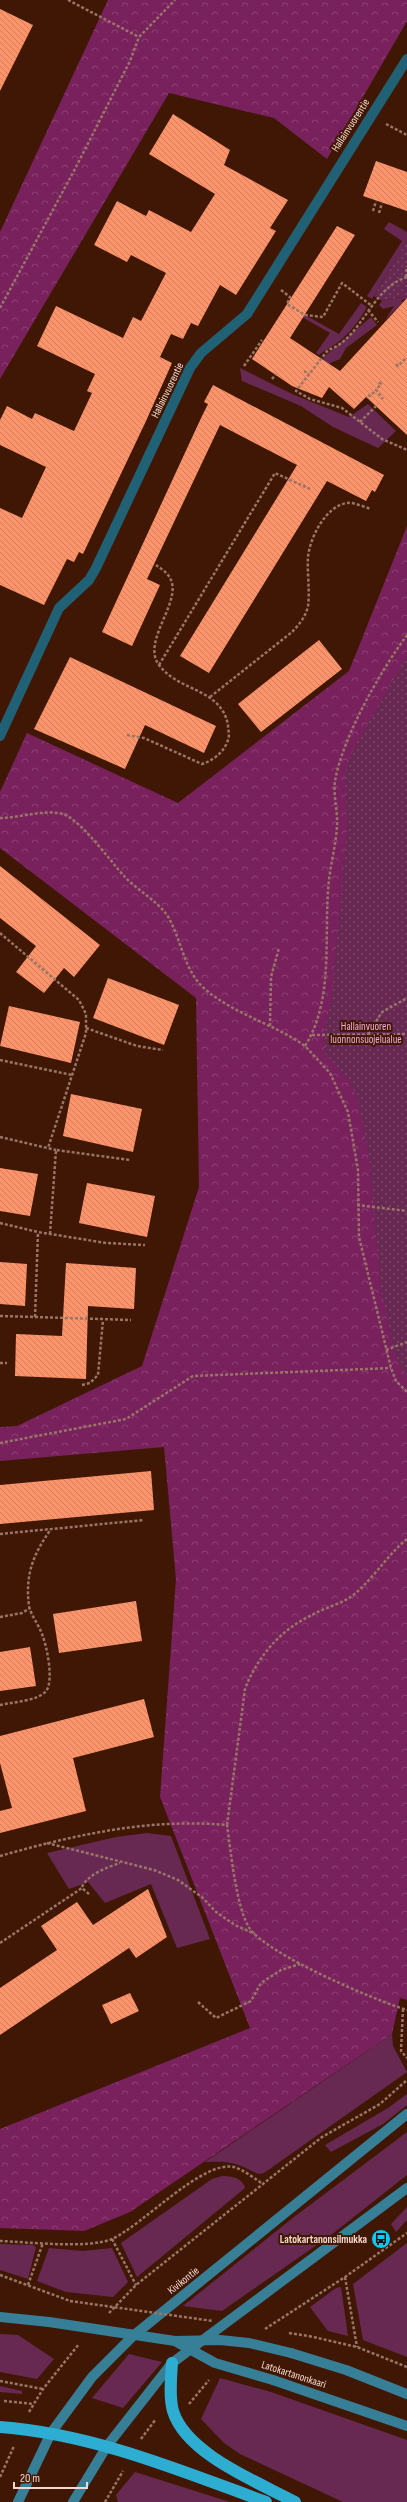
<svg xmlns="http://www.w3.org/2000/svg" width="407" height="2502" font-family="'Sofia Sans Condensed',sans-serif">
<style>
.green{fill:#672952}
.forest{fill:url(#forest-crowns)}
.park{fill:url(#park-dots)}
.building{fill:url(#building-back-hatch)}
.lines{fill:none;stroke-linecap:round;stroke-linejoin:round}
.path{stroke:#987566;stroke-width:2.5;stroke-dasharray:3 2;stroke-linecap:butt}
.street{stroke:#216175;stroke-width:10}
.secondary{stroke:#367f96;stroke-width:10}
.highway{stroke:#2dadd2;stroke-width:12}
.path-bridge{stroke:#987566;stroke-width:2.5;stroke-dasharray:3 2;stroke-linecap:butt}
.secondary-bridge{stroke:#367f96;stroke-width:10}
.labels{text-anchor:middle;stroke-width:4;stroke-linejoin:round;paint-order:stroke}
.street-label{font-size:11px;fill:#f5d8cd;stroke:#401705}
.park-label{font-size:11px;fill:#f3abd7;stroke:#401705}
.poi-label{font-size:11px;font-weight:bold;fill:#f5d8cd;stroke:#401705;text-anchor:end}
</style>
<defs>
<pattern id="forest-crowns" width="20" height="18" patternUnits="userSpaceOnUse"><rect width="20" height="18" fill="#78215d"/><path d="M2 6a3 3 0 1 1 6 0M12 15a3 3 0 1 1 6 0" fill="none" stroke="#8c4073"/></pattern>
<pattern id="park-dots" width="8" height="8" patternUnits="userSpaceOnUse"><rect width="8" height="8" fill="#672952"/><path d="M2 2h.1M6 6h.1" fill="none" stroke="#7d476a" stroke-width="1.8" stroke-linecap="round"/></pattern>
<pattern id="building-back-hatch" width="6" height="6" patternUnits="userSpaceOnUse"><rect width="6" height="6" fill="#fb946a"/><path d="M-1 5l2 2M0 0l6 6M5-1l2 2" fill="none" stroke="#cf7f5f"/></pattern>
</defs>
<rect width="100%" height="100%" fill="#401705"/>
<g class="green">
<path d="M 389,222 L 407,232 L 407,240 L 372,299 L 367,296 L 402,241 L 384,229 Z"/>
<path d="M 407,296 L 407,299 L 401,300 L 403,302 L 385,320 L 394,306 L 383,309 L 379,305 L 382,301 Z"/>
<path d="M 361,303 L 367,307 C 359,321 350,333 337,343 C 332,347 325,350 319,355 L 316,353 L 330,333 L 302,317 L 305,315 L 339,334 Z"/>
<path d="M 371,317 L 377,325 L 346,348 L 340,359 L 330,363 L 317,381 L 311,377 L 326,355 Z"/>
<path d="M 240,368 L 292,394 L 349,417 L 368,404 L 396,431 L 378,448 L 333,427 L 301,406 L 242,381 Z"/>
<path d="M 147,1833 L 171,1836 L 210,1939 L 177,1948 L 151,1884 L 105,1903 L 88,1882 L 69,1889 L 47,1853 L 116,1837 Z"/>
<path d="M 392,2034 L 393,2046 L 407,2072 L 264,2173 L 258,2174 C 236,2162 229,2161 205,2162 Z"/>
<path d="M 407,2094 L 407,2105 L 383,2124 L 331,2152 L 325,2145 L 388,2108 Z"/>
<path d="M 407,2132 L 407,2175 L 331,2235 L 222,2311 L 183,2306 L 294,2217 Z"/>
<path d="M 222,2176 C 231,2176 243,2178 245,2188 L 137,2277 L 121,2243 L 212,2179 Z"/>
<path d="M 407,2207 L 407,2220 L 396,2232 L 391,2224 Z"/>
<path d="M 407,2243 L 407,2357 L 363,2340 L 353,2284 Z"/>
<path d="M 0,2244 L 33,2245 L 36,2247 L 28,2279 L 0,2270 Z"/>
<path d="M 49,2248 L 83,2251 L 112,2248 L 128,2282 L 113,2297 L 66,2292 L 37,2281 Z"/>
<path d="M 341,2287 L 348,2336 L 328,2331 L 310,2307 L 336,2288 Z"/>
<path d="M 0,2334 L 18,2335 L 54,2359 L 37,2379 L 0,2372 Z"/>
<path d="M 129,2354 L 162,2362 L 123,2408 L 92,2398 Z"/>
<path d="M 220,2378 L 271,2392 L 407,2440 L 407,2502 L 343,2502 L 240,2454 L 224,2443 L 201,2419 Z"/>
<path d="M 0,2386 L 22,2391 L 22,2394 L 0,2392 Z"/>
<path d="M 135,2472 L 230,2502 L 118,2502 L 116,2495 Z"/>
</g>
<g class="forest">
<path d="M 108,0 L 407,0 L 407,21 L 327,159 L 274,118 L 169,93 L 0,379 L 0,232 Z"/>
<path d="M 407,526 L 407,2000 L 400,1998 L 392,2034 L 130,2212 L 84,2231 L 0,2228 L 0,2129 L 250,2028 L 160,1797 L 176,1579 L 164,1447 L 0,1461 L 0,1427 L 17,1426 L 142,1366 L 199,1187 L 196,998 L 0,848 L 0,792 L 27,733 L 178,803 L 349,671 Z"/>
</g>
<g class="park">
<path d="M 407,240 L 407,296 L 382,301 L 374,296 Z"/>
<path d="M 407,655 L 407,1376 L 395,1356 L 381,1288 L 369,1157 L 358,1099 L 349,1080 L 325,1053 L 324,1030 L 331,1004 L 347,831 L 345,773 L 353,750 Z"/>
</g>
<g class="building">
<path d="M 0,9 L 33,25 L 0,91 Z"/>
<path d="M 173,114 L 230,150 L 224,165 L 288,200 L 270,228 L 276,231 L 236,295 L 220,285 L 198,326 L 191,323 L 183,339 L 171,334 L 160,357 L 172,363 L 146,421 L 83,554 L 79,552 L 74,562 L 67,559 L 44,605 L 0,585 L 0,508 L 22,518 L 46,467 L 0,445 L 0,420 L 7,406 L 32,419 L 35,413 L 74,431 L 92,393 L 87,391 L 95,374 L 37,346 L 56,306 L 123,338 L 133,317 L 141,321 L 166,273 L 131,255 L 127,262 L 94,245 L 117,201 L 146,216 L 149,210 L 191,232 L 215,194 L 149,154 Z"/>
<path d="M 376,161 L 407,172 L 407,211 L 363,196 Z"/>
<path d="M 337,226 L 355,235 L 290,338 L 340,371 L 407,298 L 407,435 L 366,397 L 354,409 L 329,387 L 322,398 L 292,386 L 252,359 Z"/>
<path d="M 213,385 L 384,475 L 375,492 L 372,490 L 366,501 L 327,481 L 209,673 L 180,656 L 297,465 L 220,425 L 147,579 L 160,585 L 132,646 L 102,632 L 202,416 L 208,404 L 204,402 Z"/>
<path d="M 319,640 L 342,669 L 261,732 L 238,704 Z"/>
<path d="M 70,657 L 216,726 L 204,753 L 145,725 L 125,769 L 34,729 Z"/>
<path d="M 0,866 L 100,945 L 74,977 L 64,968 L 44,993 L 16,972 L 36,946 L 0,918 Z"/>
<path d="M 108,978 L 179,1005 L 164,1045 L 93,1018 Z"/>
<path d="M 9,1006 L 80,1022 L 71,1063 L 0,1046 Z"/>
<path d="M 71,1094 L 142,1109 L 133,1152 L 63,1136 Z"/>
<path d="M 0,1168 L 38,1174 L 30,1216 L 0,1211 Z"/>
<path d="M 87,1183 L 155,1196 L 147,1237 L 79,1223 Z"/>
<path d="M 0,1262 L 27,1264 L 25,1306 L 0,1304 Z"/>
<path d="M 66,1263 L 136,1268 L 134,1309 L 88,1306 L 86,1379 L 15,1376 L 16,1334 L 62,1336 Z"/>
<path d="M 151,1471 L 154,1510 L 0,1524 L 0,1485 Z"/>
<path d="M 136,1601 L 142,1641 L 59,1653 L 53,1614 Z"/>
<path d="M 30,1647 L 36,1686 L 0,1691 L 0,1652 Z"/>
<path d="M 144,1699 L 154,1737 L 73,1758 L 86,1811 L 0,1833 L 0,1811 L 12,1808 L 0,1763 L 0,1736 Z"/>
<path d="M 148,1889 L 167,1937 L 136,1958 L 129,1948 L 0,2035 L 0,1988 L 57,1950 L 41,1926 L 77,1902 L 93,1925 Z"/>
<path d="M 130,1993 L 139,2011 L 111,2024 L 102,2005 Z"/>
</g>
<g class="lines">
<g class="path">
<path d="M 68,0 L 139,37"/>
<path d="M 386,124 L 407,135"/>
<path d="M 373,211 L 376,201"/>
<path d="M 379,213 L 382,203"/>
<path d="M 406,277 L 407,266"/>
<path d="M 407,277 C 370,289 362,339 328,350 L 296,391 L 310,399 L 342,408 L 382,439 L 407,450"/>
<path d="M 281,290 L 290,297 L 287,304 L 305,315 L 323,317 L 342,283 L 372,306"/>
<path d="M 0,308 L 76,167 L 130,61 L 139,37 L 175,0"/>
<path d="M 368,310 L 378,322"/>
<path d="M 396,364 L 398,366 L 406,358"/>
<path d="M 244,366 L 262,340"/>
<path d="M 304,371 L 309,374"/>
<path d="M 272,379 L 276,374"/>
<path d="M 379,382 L 381,384 L 376,390 L 383,399"/>
<path d="M 368,395 L 370,396 L 376,390"/>
<path d="M 360,422 L 378,404"/>
<path d="M 407,635 C 380,672 343,736 335,781 C 333,795 338,812 337,826 C 336,844 331,862 329,880 C 323,935 335,998 305,1046 L 330,1073 L 348,1112 L 358,1170 L 359,1237 L 391,1368 L 396,1381 L 407,1392"/>
<path d="M 159,665 L 275,473 L 310,489"/>
<path d="M 210,697 L 292,632 C 299,625 306,616 308,606 C 310,590 307,573 308,557 C 310,537 326,506 347,503 C 354,502 364,507 371,509"/>
<path d="M 127,735 L 144,738 L 202,764 C 214,760 224,752 228,740 C 230,735 228,730 228,725 C 221,688 179,692 159,665 C 140,640 187,598 168,575 C 165,571 160,568 156,565"/>
<path d="M 0,818 C 20,818 43,809 63,814 C 81,820 111,862 124,876 C 137,890 156,900 167,915 C 182,939 183,971 206,990 C 236,1015 274,1024 305,1046"/>
<path d="M 0,933 L 79,1000 L 86,1014 L 86,1033 L 48,1148"/>
<path d="M 270,1026 L 271,977 L 279,948"/>
<path d="M 86,1028 L 137,1046 L 163,1050"/>
<path d="M 368,1034 L 382,1012 L 407,998"/>
<path d="M 312,1035 L 407,1034"/>
<path d="M 0,1060 L 72,1075"/>
<path d="M 0,1137 L 56,1150"/>
<path d="M 357,1205 L 407,1211"/>
<path d="M 0,1223 L 38,1232 L 106,1243 L 145,1245"/>
<path d="M 50,1234 L 56,1150 L 130,1160"/>
<path d="M 0,1316 L 35,1317 L 38,1232"/>
<path d="M 35,1317 L 131,1320"/>
<path d="M 386,1350 L 407,1342"/>
<path d="M 0,1363 L 7,1363"/>
<path d="M 82,1385 L 90,1383 L 98,1375 L 103,1320"/>
<path d="M 0,1443 L 126,1419 L 193,1376 L 391,1368"/>
<path d="M 0,1534 L 144,1520"/>
<path d="M 0,1617 L 22,1613 L 30,1608"/>
<path d="M 0,1705 C 13,1702 38,1701 46,1691 C 54,1682 47,1647 43,1637 C 40,1626 31,1616 29,1606 C 25,1574 33,1555 51,1529"/>
<path d="M 227,1825 L 245,1689 C 257,1658 279,1631 310,1616 C 322,1609 337,1605 349,1598 C 370,1584 386,1556 407,1539"/>
<path d="M 47,1843 L 154,1870 L 178,1880 L 203,1898 L 216,1912 L 235,1925 L 255,1934"/>
<path d="M 0,1856 C 74,1835 149,1818 227,1825 C 231,1852 236,1908 250,1929 C 269,1955 374,2000 407,2010"/>
<path d="M 82,1887 C 88,1874 108,1867 120,1863"/>
<path d="M 0,1943 L 82,1888 L 89,1894"/>
<path d="M 198,2002 L 216,2018 L 251,2001 L 261,1983 L 281,1970 L 300,1964"/>
<path d="M 403,2009 L 401,2051 L 407,2058"/>
<path d="M 112,2239 L 136,2285"/>
<path d="M 0,2241 C 28,2242 88,2249 112,2239 C 143,2225 202,2160 234,2167 C 244,2170 255,2179 263,2184"/>
<path d="M 0,2275 L 70,2301"/>
<path d="M 345,2277 L 357,2347"/>
<path d="M 28,2285 L 43,2243"/>
<path d="M 109,2313 L 136,2285 L 322,2137 L 380,2104 L 407,2080"/>
<path d="M 265,2329 L 345,2277 L 407,2233"/>
<path d="M 309,2336 L 357,2347 L 407,2367"/>
<path d="M 0,2381 L 43,2389"/>
<path d="M 4,2401 L 33,2404"/>
<path d="M 189,2404 L 209,2380"/>
<path d="M 29,2412 L 43,2389 L 79,2344"/>
<path d="M 141,2439 L 156,2419"/>
<path d="M 0,2477 L 14,2446"/>
<path d="M 105,2502 L 123,2471"/>
</g>
<path class="street" d="M 0,736 L 59,608 L 89,580 L 96,568 L 190,368 L 201,353 L 247,314 L 407,59"/>
<g class="secondary">
<path d="M 0,2317 L 49,2322"/>
<path d="M 291,2353 L 346,2370 L 407,2394"/>
<path d="M 273,2380 L 407,2426"/>
<path d="M 18,2502 L 51,2433 L 92,2377 L 133,2336 L 407,2114"/>
<path d="M 73,2502 L 107,2446 L 172,2363 L 407,2188"/>
</g>
<g class="highway">
<path d="M 172,2363 C 171,2378 169,2397 173,2411 C 186,2454 258,2482 295,2502"/>
<path d="M 0,2427 C 93,2434 179,2470 266,2502"/>
</g>
<g class="path-bridge">
<path d="M 70,2301 L 213,2321"/>
<path d="M 289,2333 L 309,2336"/>
</g>
<g class="secondary-bridge">
<path d="M 49,2322 L 175,2341 L 220,2340 L 249,2343 L 291,2353"/>
<path d="M 175,2341 L 215,2363 L 273,2380"/>
</g>
</g>
<defs>
<symbol id="bus-disc" viewBox="-11 -11 22 22"><circle r="9.5" fill="#05cbf9" stroke="#401705"/><path d="M-5-6H5V4H4V6H2V4H-2V6H-4V4H-5ZM-3.5-4V0h7V-4ZM-3.5 1.2v1.5H-2V1.2ZM2 1.2v1.5H3.5V1.2Z" fill="#111"/></symbol>
</defs>
<g fill-rule="evenodd">
<use href="#bus-disc" x="370" y="2228" width="22" height="22"/>
</g>
<g class="labels">
<g class="street-label">
<text transform="translate(350 125) rotate(-57)" y="4">Hallainvuorentie</text>
<text transform="translate(167 390) rotate(-64)" y="4">Hallainvuorentie</text>
<text transform="translate(183 2280) rotate(-39)" y="4">Kivikontie</text>
<text transform="translate(294 2374) rotate(18)" y="4">Latokartanonkaari</text>
</g>
<g class="park-label">
<text x="366" y="1030">Hallainvuoren<tspan x="366" dy="13">luonnonsuojelualue</tspan></text>
</g>
<g class="poi-label">
<text x="367" y="2243">Latokartanonsilmukka</text>
</g>
</g>
<path d="M14 2482v6h73v-6" fill="none" stroke="#f5d8cd" stroke-width="2"/>
<text x="20" y="2482" font-size="12" fill="#f5d8cd" stroke="#401705" stroke-width="3" paint-order="stroke">20 m</text>
</svg>
